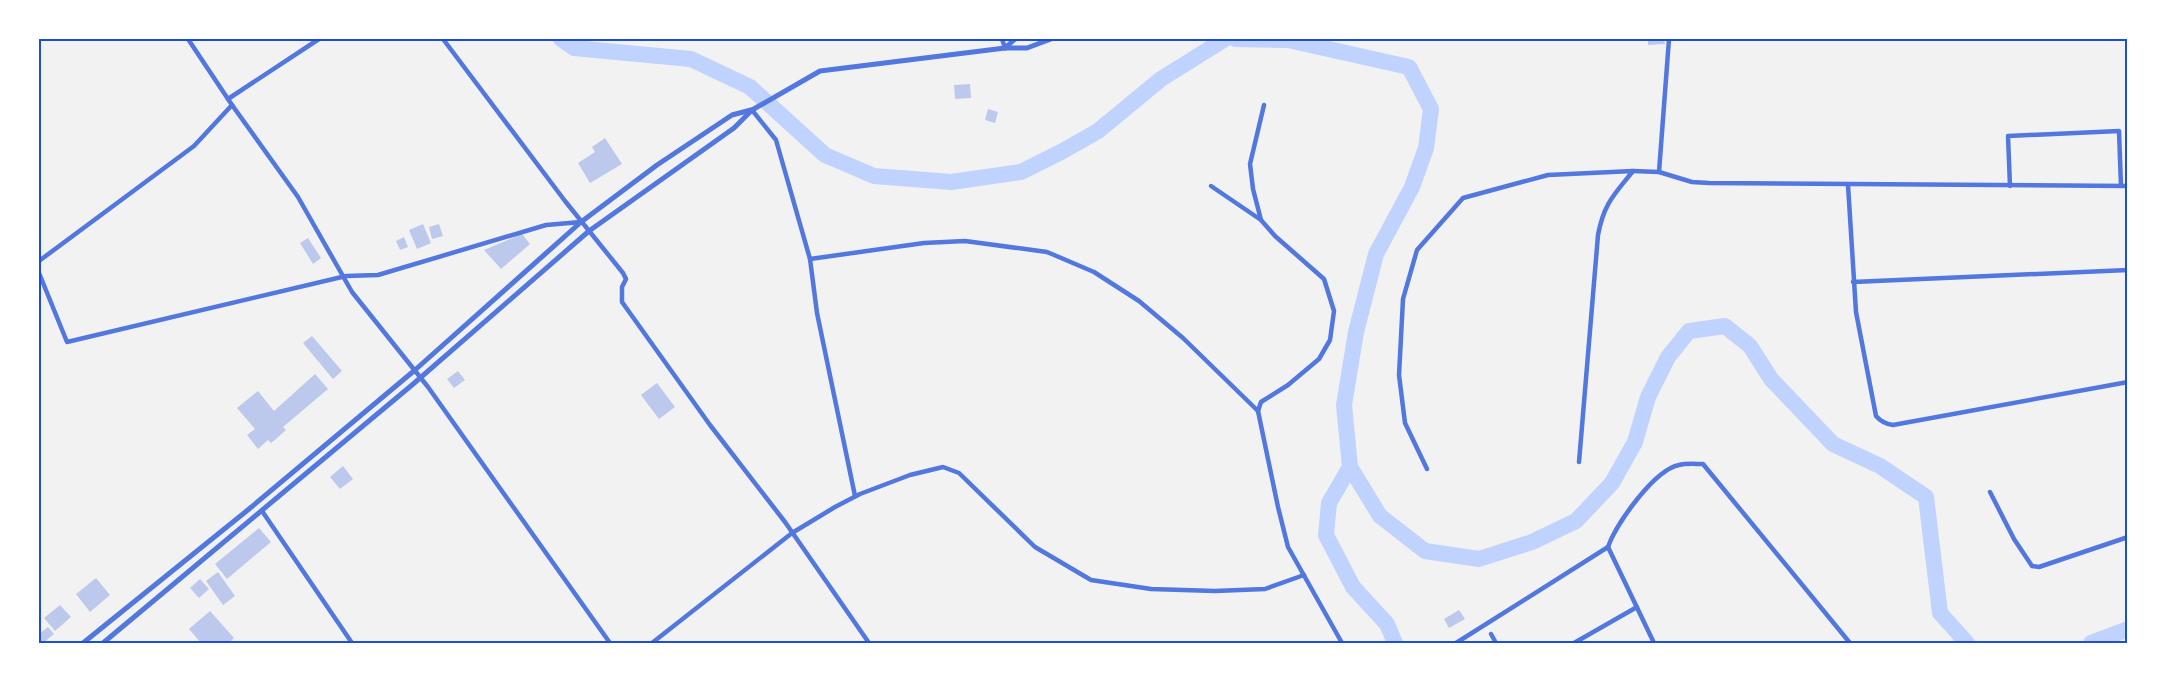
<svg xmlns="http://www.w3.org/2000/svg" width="2167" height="682" font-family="Manrope,sans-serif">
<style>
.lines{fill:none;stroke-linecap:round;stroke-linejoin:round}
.river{stroke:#bfd3fe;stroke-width:16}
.building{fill:#bdc9ec}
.minor{stroke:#5277de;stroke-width:4.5}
.tertiary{stroke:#5277de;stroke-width:5}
.neatline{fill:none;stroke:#1d4ed8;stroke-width:2}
</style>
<rect width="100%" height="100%" fill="#f2f2f2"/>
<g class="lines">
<g class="river">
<path d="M 561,39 L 574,48 L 691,59 L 750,87 L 825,155 L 874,176 L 951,182 L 1021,172 L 1061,152 L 1098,131 L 1161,79 L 1225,39"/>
<path d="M 1235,39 L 1288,40 L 1409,67 L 1431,109 L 1426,148 L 1412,187 L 1376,254 L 1356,332 L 1344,405 L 1350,467 L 1380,516 L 1425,551 L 1479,559 L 1532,542 L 1576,521 L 1612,483 L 1635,442 L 1648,397 L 1668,357 L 1689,331 L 1725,326 L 1750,346 L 1771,379 L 1833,444 L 1880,466 L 1926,497 L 1940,613 L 1967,643"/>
<path d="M 1350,467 L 1329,503 L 1326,535 L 1353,587 L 1387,624 L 1395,643"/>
<path d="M 2091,643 L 2128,629"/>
</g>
</g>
<g class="building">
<path d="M 1648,39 L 1664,39 L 1665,44 L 1648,45 Z"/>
<path d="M 970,84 L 971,98 L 955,99 L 954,85 Z"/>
<path d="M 988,109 L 998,112 L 995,123 L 985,120 Z"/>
<path d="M 605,138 L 622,164 L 590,183 L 578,163 L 595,152 L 592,147 Z"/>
<path d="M 423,224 L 431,243 L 417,249 L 409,230 Z"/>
<path d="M 439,224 L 443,236 L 432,239 L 429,227 Z"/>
<path d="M 522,234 L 530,244 L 501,269 L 484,250 Z"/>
<path d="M 404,237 L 408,247 L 400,250 L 396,241 Z"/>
<path d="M 308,238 L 321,258 L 313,264 L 300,243 Z"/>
<path d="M 312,336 L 342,371 L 333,379 L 303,343 Z"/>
<path d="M 458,371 L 465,380 L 454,388 L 447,379 Z"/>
<path d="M 315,374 L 328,389 L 283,427 L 286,430 L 276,439 L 271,443 L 268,440 L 258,449 L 247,435 L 255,429 L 237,408 L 258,391 L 274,411 Z"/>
<path d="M 657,383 L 675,407 L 659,419 L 641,395 Z"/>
<path d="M 343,466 L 353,479 L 340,489 L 330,477 Z"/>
<path d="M 259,528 L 271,542 L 227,579 L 215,564 Z"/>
<path d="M 218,572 L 235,596 L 223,605 L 206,581 Z"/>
<path d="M 96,578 L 110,595 L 90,612 L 76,594 Z"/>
<path d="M 200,579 L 209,589 L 199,598 L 190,588 Z"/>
<path d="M 60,605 L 71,617 L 55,631 L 44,618 Z"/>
<path d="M 1459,610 L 1465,619 L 1449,628 L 1444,619 Z"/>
<path d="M 210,611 L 234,638 L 229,643 L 201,643 L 189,629 Z"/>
<path d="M 48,627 L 54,634 L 43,643 L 39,643 L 39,634 Z"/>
</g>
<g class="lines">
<g class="minor">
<path d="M 188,39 L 232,105 L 298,197 L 352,292 L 428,387 L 610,643"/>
<path d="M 443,39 L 565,201 L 623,273 L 626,279 L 622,287 L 622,302 L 710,425 L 785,522 L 869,643"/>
<path d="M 1002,39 L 1005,48"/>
<path d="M 228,99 L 319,39"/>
<path d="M 1264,105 L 1250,164 L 1253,189 L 1261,220 L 1275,236 L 1324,279 L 1334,311 L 1330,340 L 1319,359 L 1288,385 L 1261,402 L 1258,411 L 1278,507 L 1288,547 L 1342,643"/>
<path d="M 752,110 L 776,140 L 810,259 L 817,313 L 855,496"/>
<path d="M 1633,171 L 1659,172 L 1692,182 L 1709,183 L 2128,186"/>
<path d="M 1659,172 L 1669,39"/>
<path d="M 1848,185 L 1856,312 L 1876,416 C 1881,422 1886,424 1893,425 L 2128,382"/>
<path d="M 1211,186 L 1261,220"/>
<path d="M 2010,186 L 2008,136 L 2119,131 L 2121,186"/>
<path d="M 810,259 L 924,243 L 965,241 L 1047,252 L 1094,272 L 1139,301 L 1183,338 L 1258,411"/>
<path d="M 39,261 L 194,146 L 232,105"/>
<path d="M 39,273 L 67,342 L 346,276 L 378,275 L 546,225 L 581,222"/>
<path d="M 1853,282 L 2128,270"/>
<path d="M 1427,469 L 1405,423 L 1399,375 L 1403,299 L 1417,250 L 1463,198 L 1548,175 L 1633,171 C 1614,195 1604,203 1598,235 L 1579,462"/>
<path d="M 1990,492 L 2014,539 L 2032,566 L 2039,567 L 2128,537"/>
<path d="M 262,511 L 352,643"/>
<path d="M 1608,547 C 1616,524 1654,470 1679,465 C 1686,463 1695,464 1703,464 L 1850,643"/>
<path d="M 1608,547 L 1654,643"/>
<path d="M 1491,634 L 1496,643"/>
<path d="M 652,643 L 792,533 L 835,507 L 860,494 L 910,475 L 943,467 L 959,473 L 1035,547 L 1091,580 L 1151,589 L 1215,591 L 1265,589 L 1304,575"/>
<path d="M 1456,643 L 1608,547"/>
<path d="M 1574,643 L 1637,607"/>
</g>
<g class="tertiary">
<path d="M 1005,48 L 1015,39"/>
<path d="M 83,643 L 249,509 L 415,370 L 581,222 L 657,165 L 732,115 L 751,110"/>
<path d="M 103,643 L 412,385 L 589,231 L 734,128 L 752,110 L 820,71 L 1005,48 L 1027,48 L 1051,39"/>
</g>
</g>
<rect width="2167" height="682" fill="none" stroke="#ffffff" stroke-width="81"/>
<rect x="40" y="40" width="2086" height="602" class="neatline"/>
</svg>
